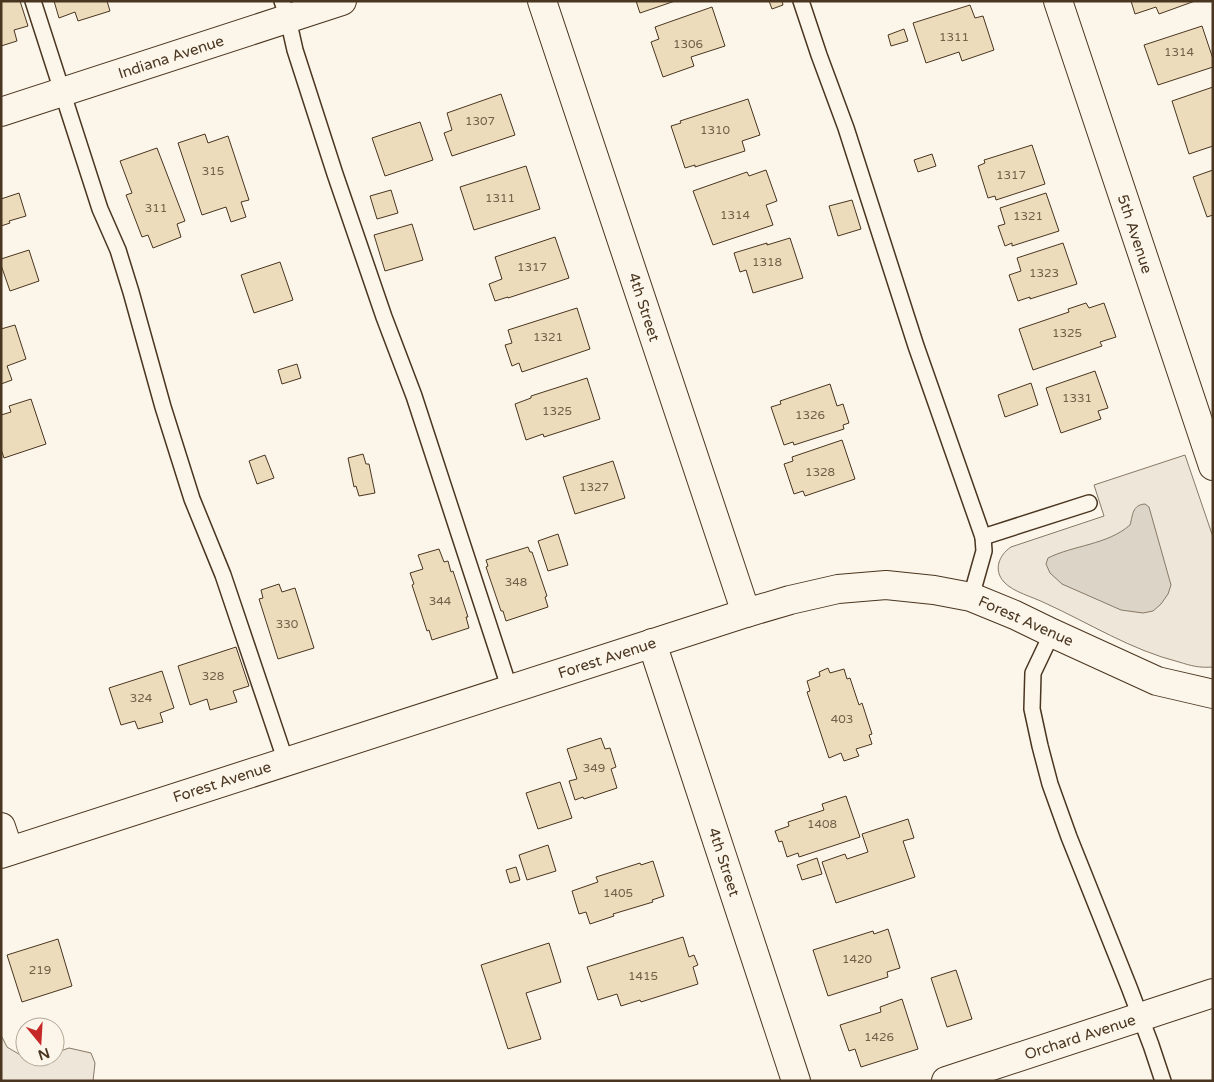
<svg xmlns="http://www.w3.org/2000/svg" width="1214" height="1082" font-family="'Varela Round',sans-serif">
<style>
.green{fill:#ede6d9;stroke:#887966}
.water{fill:#dcd4c6;stroke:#887966}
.building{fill:#ecdcbc;stroke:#4a3520}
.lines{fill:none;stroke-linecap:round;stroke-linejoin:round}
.lane-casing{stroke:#4a3520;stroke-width:18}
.street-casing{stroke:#4a3520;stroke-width:30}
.secondary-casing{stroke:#4a3520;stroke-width:30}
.lane{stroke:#fbf6e9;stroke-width:15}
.street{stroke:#fbf6e9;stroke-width:28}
.secondary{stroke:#fbf6e9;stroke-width:28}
.labels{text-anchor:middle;stroke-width:4;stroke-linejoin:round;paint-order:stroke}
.number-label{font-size:12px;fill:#725f47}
.street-label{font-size:15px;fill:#4a3520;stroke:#fbf6e9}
</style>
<rect width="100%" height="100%" fill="#fbf6e9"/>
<g class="green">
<path d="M 1185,455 L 1213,537 L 1213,667 C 1199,668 1192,666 1179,662 C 1131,650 1089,623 1045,603 C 1033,597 1013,592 1004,582 C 993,570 999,555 1011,547 L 1104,516 L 1094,485 Z"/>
<path d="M 1,1035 L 7,1047 L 27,1059 L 38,1060 L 46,1057 L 55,1057 L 55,1053 L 69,1048 L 91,1053 L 95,1063 L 93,1081 L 1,1081 Z"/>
</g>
<path class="water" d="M 1145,504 L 1149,507 L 1171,585 L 1168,594 L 1161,604 L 1153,611 L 1143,613 L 1121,610 L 1062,584 L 1050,573 L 1046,564 L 1048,558 C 1074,545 1107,545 1130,525 C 1133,515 1132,505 1145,504 Z"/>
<g class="building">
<path d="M 1,1 L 20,1 L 28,26 L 14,30 L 17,41 L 1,46 Z"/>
<path d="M 54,1 L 107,1 L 110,11 L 78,21 L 75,12 L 59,18 Z"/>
<path d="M 636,1 L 675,1 L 640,13 Z"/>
<path d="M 769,1 L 782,1 L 783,5 L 772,9 Z"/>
<path d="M 1131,1 L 1195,1 L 1159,14 L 1156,7 L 1135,14 Z"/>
<path d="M 970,5 L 975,18 L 983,16 L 994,50 L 962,61 L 959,52 L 926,63 L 913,23 Z"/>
<path d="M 712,7 L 725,46 L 691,57 L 694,66 L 663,77 L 651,42 L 659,39 L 655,27 Z"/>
<path d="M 1202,26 L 1213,59 L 1213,67 L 1158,85 L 1144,45 Z"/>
<path d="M 904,29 L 908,41 L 891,46 L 888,35 Z"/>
<path d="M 1213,87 L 1213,146 L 1189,154 L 1172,101 Z"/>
<path d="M 501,94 L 515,135 L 452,156 L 444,133 L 452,130 L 447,113 Z"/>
<path d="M 748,99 L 760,135 L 742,141 L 745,151 L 695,167 L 695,165 L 685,168 L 671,126 L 681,123 L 680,121 Z"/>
<path d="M 420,122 L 433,160 L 385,176 L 372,138 Z"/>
<path d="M 205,134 L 208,143 L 228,136 L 249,200 L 241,202 L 246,217 L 231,222 L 226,207 L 202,215 L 178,143 Z"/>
<path d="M 1032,145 L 1045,184 L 996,200 L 995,196 L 988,198 L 978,166 L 985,163 L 984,160 Z"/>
<path d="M 157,148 L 185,221 L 177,224 L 181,237 L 153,248 L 148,235 L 142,237 L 126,195 L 132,193 L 120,161 Z"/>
<path d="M 932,154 L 936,166 L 918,172 L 914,160 Z"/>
<path d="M 526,166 L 540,209 L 474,230 L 460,187 Z"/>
<path d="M 766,170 L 777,201 L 766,205 L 773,225 L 713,245 L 693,191 L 747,172 L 749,176 Z"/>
<path d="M 1213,170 L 1213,215 L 1207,217 L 1193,177 Z"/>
<path d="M 391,190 L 398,213 L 377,219 L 370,196 Z"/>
<path d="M 19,193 L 26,216 L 9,221 L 10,223 L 1,226 L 1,199 Z"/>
<path d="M 1046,193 L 1059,231 L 1012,246 L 1012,243 L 1005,246 L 998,226 L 1005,224 L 1000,208 Z"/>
<path d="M 852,200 L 861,229 L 838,236 L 829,206 Z"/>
<path d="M 412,224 L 423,260 L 385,271 L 374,235 Z"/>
<path d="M 555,237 L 569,278 L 508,298 L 508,297 L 495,301 L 489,284 L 502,279 L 495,257 Z"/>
<path d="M 790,238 L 803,278 L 753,293 L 746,270 L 740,272 L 734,253 L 767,243 L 767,245 Z"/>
<path d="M 1063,243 L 1077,284 L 1030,299 L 1030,297 L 1018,301 L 1009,275 L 1021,271 L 1017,258 Z"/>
<path d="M 29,250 L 39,281 L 10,291 L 1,265 L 1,259 Z"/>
<path d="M 280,262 L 293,300 L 254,313 L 241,275 Z"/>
<path d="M 1086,303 L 1089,308 L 1104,303 L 1116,337 L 1100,342 L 1102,346 L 1033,370 L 1019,329 L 1069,312 L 1068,309 Z"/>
<path d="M 577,308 L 590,349 L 522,372 L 519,363 L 512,366 L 505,345 L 512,343 L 508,330 Z"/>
<path d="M 15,325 L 26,359 L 7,366 L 12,380 L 1,384 L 1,329 Z"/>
<path d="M 297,364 L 301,378 L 282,384 L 278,370 Z"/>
<path d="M 1095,371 L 1108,408 L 1098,411 L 1101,419 L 1061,433 L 1046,388 Z"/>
<path d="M 587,378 L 600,419 L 544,437 L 543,434 L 526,440 L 515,404 L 531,398 L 531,396 Z"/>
<path d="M 1031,383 L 1038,405 L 1005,417 L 998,395 Z"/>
<path d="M 830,384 L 837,406 L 843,404 L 849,423 L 843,425 L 844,429 L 794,445 L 793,442 L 784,445 L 771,407 L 781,404 L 780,401 Z"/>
<path d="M 31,399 L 46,444 L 4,458 L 1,449 L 1,415 L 11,412 L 9,406 Z"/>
<path d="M 842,440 L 855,479 L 805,496 L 803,491 L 794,494 L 784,464 L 793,461 L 792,457 Z"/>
<path d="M 363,454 L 366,464 L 369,464 L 375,493 L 359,496 L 356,486 L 354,487 L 348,458 Z"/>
<path d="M 265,455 L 274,478 L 257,484 L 249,461 Z"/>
<path d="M 613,461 L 625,498 L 575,514 L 563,477 Z"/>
<path d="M 558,534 L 568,565 L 548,571 L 538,541 Z"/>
<path d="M 528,547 L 530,552 L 532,552 L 547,596 L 545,597 L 548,607 L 506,621 L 503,611 L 501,611 L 486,567 L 488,566 L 486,560 Z"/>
<path d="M 439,549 L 444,562 L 448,561 L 451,572 L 453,571 L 468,617 L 466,617 L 469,628 L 432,640 L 429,630 L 427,631 L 412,585 L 414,584 L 410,573 L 423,569 L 418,555 Z"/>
<path d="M 279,584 L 282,592 L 295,588 L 314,648 L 278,659 L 259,599 L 263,598 L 261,590 Z"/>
<path d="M 236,647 L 249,686 L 233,691 L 237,702 L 210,710 L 207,699 L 190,705 L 178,666 Z"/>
<path d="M 828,668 L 830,673 L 844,669 L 847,679 L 850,678 L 859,705 L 862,703 L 872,734 L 869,735 L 872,744 L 856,749 L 859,756 L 844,761 L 841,753 L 829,758 L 807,692 L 810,691 L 807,681 L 820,676 L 819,672 Z"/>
<path d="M 162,671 L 174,708 L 160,713 L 163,722 L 138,729 L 135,721 L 121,725 L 109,688 Z"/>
<path d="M 601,738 L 605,749 L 610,748 L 616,767 L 611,769 L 617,788 L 584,799 L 583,797 L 575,800 L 569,781 L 577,779 L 567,749 Z"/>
<path d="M 560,782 L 572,818 L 538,829 L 526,793 Z"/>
<path d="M 846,796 L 860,837 L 799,857 L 798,853 L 787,857 L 782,841 L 779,842 L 775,831 L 789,826 L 788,822 L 824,810 L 822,804 Z"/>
<path d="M 908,819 L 914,838 L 903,841 L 915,877 L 836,903 L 822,862 L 845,854 L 847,859 L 868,852 L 862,834 Z"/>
<path d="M 548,845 L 556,871 L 527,880 L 519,855 Z"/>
<path d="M 817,858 L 822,874 L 802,880 L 797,865 Z"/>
<path d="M 653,861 L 664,896 L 652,900 L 653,902 L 613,914 L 614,916 L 590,924 L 586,912 L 579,914 L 572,891 L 598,882 L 596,877 L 640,863 L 641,865 Z"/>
<path d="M 516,867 L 520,880 L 510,883 L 506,870 Z"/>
<path d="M 888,929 L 900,968 L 887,972 L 888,977 L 828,996 L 813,950 L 873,931 L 874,934 Z"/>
<path d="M 683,937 L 689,957 L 694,955 L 698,965 L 693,967 L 698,984 L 641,1002 L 640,1000 L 621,1006 L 617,994 L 598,1000 L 587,967 Z"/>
<path d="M 58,939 L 72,986 L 22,1002 L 7,955 Z"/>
<path d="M 549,943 L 561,982 L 526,993 L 541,1039 L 508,1049 L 481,965 Z"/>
<path d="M 956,970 L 972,1019 L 947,1027 L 931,978 Z"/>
<path d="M 902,999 L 918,1049 L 861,1067 L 855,1049 L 849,1051 L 840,1025 L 881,1012 L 880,1007 Z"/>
</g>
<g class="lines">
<defs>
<g id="lane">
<path d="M 33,1 L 100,209 L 118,250 L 131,292 L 163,407 L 192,499 L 223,575 L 286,762"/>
<path d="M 282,1 L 288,19 L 295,50 L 335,174 L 384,317 L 414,396 L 510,690"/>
<path d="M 801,1 L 819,55 L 846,128 L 916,346 L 983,537 L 984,551 L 971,597"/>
<path d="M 983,537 L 1089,503"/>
<path d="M 1052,633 L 1033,673 L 1032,709 L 1040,746 L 1050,784 L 1069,837 L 1129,987 L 1151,1045 L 1163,1081"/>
</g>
<g id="street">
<path d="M 542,1 L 746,613"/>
<path d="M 1058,1 L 1213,466"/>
<path d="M 1,112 L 342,1"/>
<path d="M 652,643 L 796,1081"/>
<path d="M 1,827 L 9,851"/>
<path d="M 946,1081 L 1213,993"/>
</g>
<path id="secondary" d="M 1,854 L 746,613 L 790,600 L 838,589 L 886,585 L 934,590 L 971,597 L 1015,615 L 1052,633 L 1157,681 L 1213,694"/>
</defs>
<use href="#lane" class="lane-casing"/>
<use href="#street" class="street-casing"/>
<use href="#secondary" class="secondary-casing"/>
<use href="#lane" class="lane"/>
<use href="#street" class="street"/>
<use href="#secondary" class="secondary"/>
</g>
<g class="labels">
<g class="number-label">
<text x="954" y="41">1311</text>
<text x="688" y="48">1306</text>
<text x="1179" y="56">1314</text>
<text x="480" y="125">1307</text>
<text x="715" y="134">1310</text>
<text x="213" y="175">315</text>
<text x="1011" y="179">1317</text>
<text x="500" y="202">1311</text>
<text x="156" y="212">311</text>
<text x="735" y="219">1314</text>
<text x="1028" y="220">1321</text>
<text x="767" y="266">1318</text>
<text x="532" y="271">1317</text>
<text x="1044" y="277">1323</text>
<text x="1067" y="337">1325</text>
<text x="548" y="341">1321</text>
<text x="1077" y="402">1331</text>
<text x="557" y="415">1325</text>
<text x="810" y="419">1326</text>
<text x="820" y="476">1328</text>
<text x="594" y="491">1327</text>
<text x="516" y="586">348</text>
<text x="440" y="605">344</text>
<text x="287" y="628">330</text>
<text x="213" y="680">328</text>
<text x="141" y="702">324</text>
<text x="842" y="723">403</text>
<text x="594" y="772">349</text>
<text x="822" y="828">1408</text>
<text x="618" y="897">1405</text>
<text x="857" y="963">1420</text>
<text x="40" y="974">219</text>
<text x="643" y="980">1415</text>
<text x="879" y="1041">1426</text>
</g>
<g class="street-label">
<text transform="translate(171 57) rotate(-18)" y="5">Indiana Avenue</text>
<text transform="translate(1135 234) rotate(72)" y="5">5th Avenue</text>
<text transform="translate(644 307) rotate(72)" y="5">4th Street</text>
<text transform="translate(1026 621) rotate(24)" y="5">Forest Avenue</text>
<text transform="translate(607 658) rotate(-18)" y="5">Forest Avenue</text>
<text transform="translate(222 782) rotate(-18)" y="5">Forest Avenue</text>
<text transform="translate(724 862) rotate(72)" y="5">4th Street</text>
<text transform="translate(1080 1037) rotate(-18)" y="5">Orchard Avenue</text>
</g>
</g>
<rect width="1214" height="1082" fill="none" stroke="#4a3520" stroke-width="5"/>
<g transform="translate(40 1042) rotate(162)"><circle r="24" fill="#fbf6e9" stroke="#b4a999"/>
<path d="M0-4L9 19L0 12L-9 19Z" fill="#c62828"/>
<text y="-8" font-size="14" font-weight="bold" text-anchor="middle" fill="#4a3520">N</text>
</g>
</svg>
